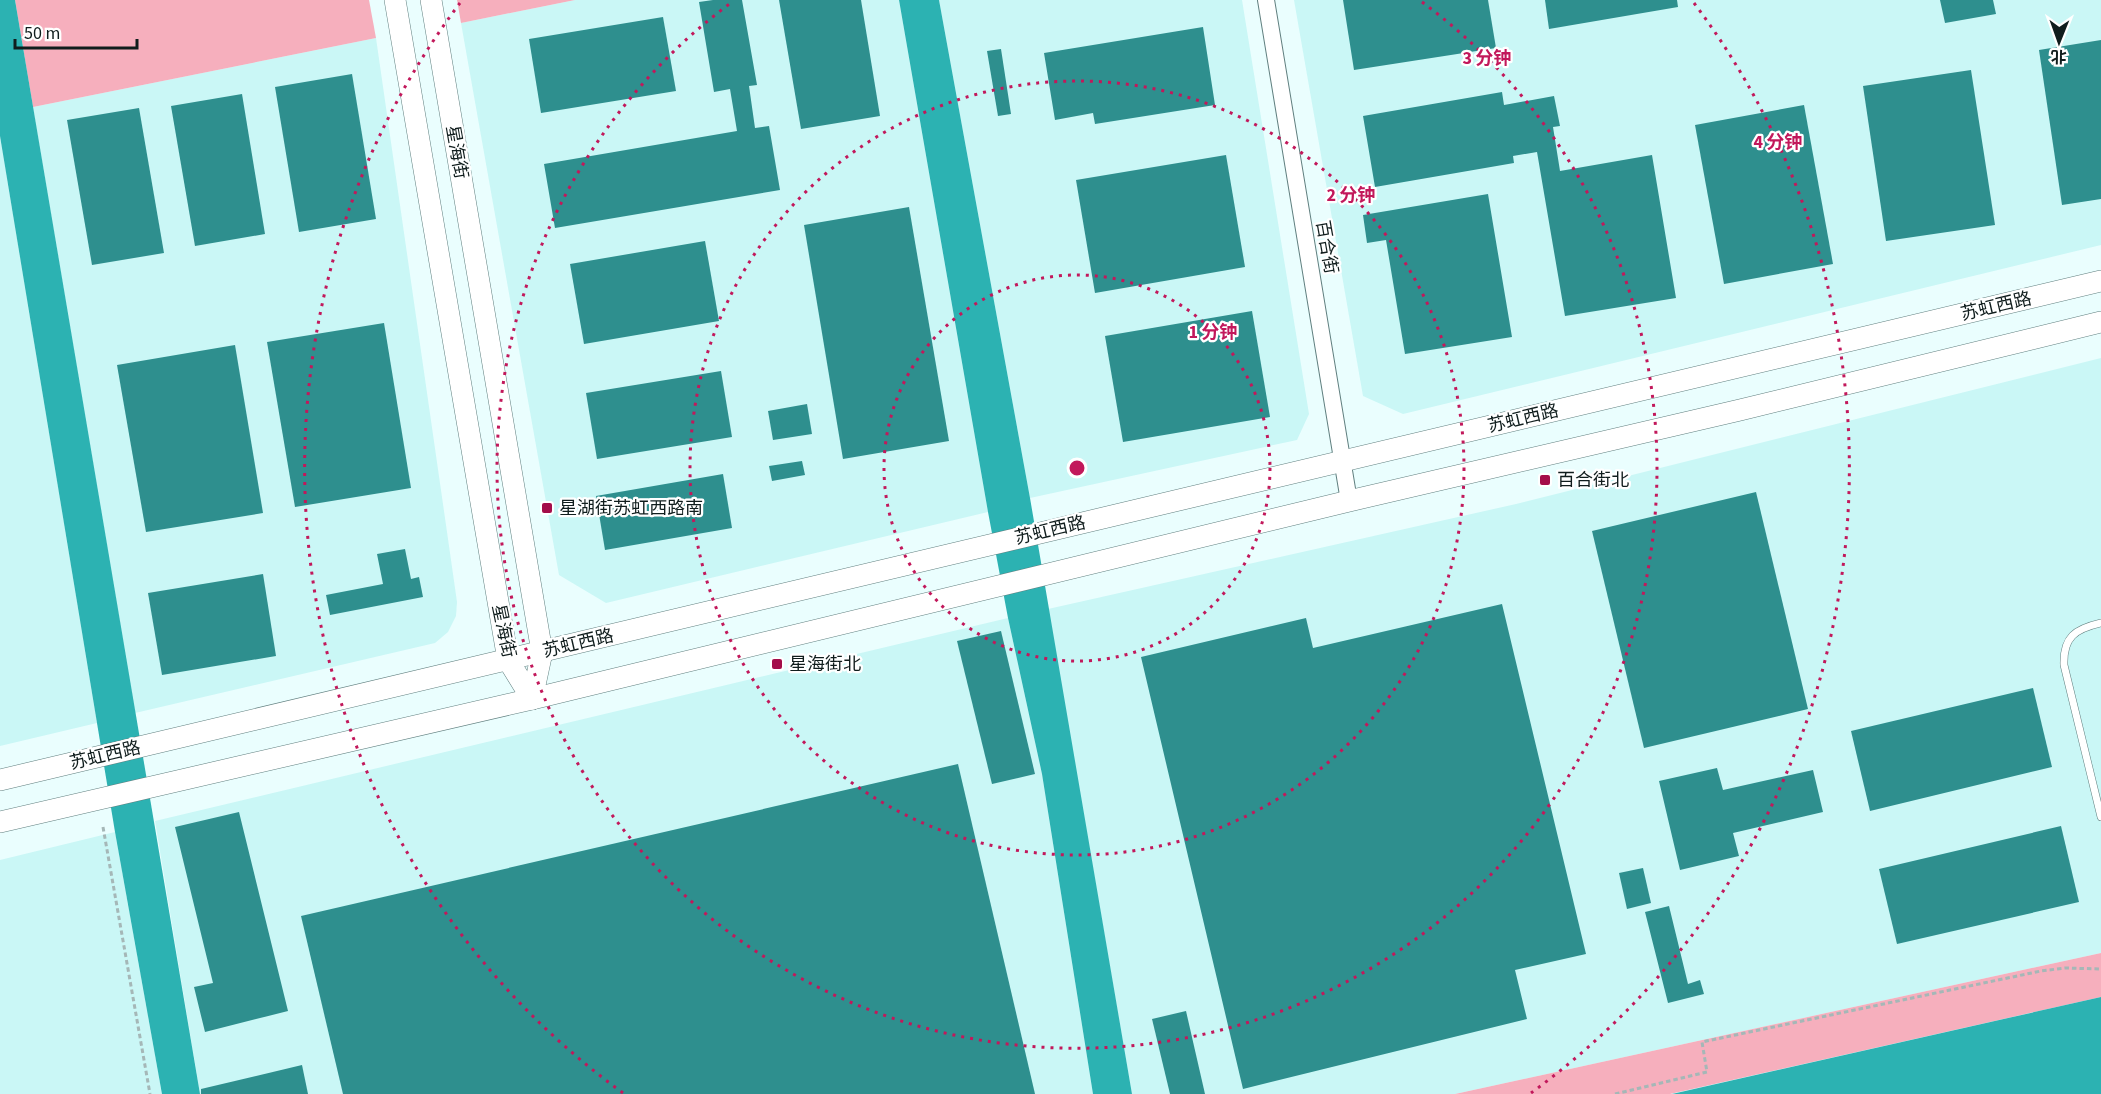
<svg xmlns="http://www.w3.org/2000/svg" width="2101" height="1094" font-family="'Source Sans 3','Noto Sans SC',sans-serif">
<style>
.built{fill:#caf7f6}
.green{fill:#f6afbd}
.water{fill:#2cb2b2}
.building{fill:#2e8f8e}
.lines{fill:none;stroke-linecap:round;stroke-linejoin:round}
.service-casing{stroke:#607f7f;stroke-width:8}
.tertiary-casing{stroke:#607f7f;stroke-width:18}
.primary-casing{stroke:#607f7f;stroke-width:22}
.path{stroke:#a5b7b7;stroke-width:3;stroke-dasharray:4.5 3;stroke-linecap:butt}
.service{stroke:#fff;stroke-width:7}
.tertiary{stroke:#fff;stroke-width:16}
.primary{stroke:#fff;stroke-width:21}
.ring{fill:none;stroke:#c2185b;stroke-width:3;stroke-dasharray:3 6}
.poi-dot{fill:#a40d4a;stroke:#fff;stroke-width:2}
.labels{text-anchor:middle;stroke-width:4.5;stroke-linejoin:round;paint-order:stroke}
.street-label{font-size:18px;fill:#101d1d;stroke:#fff}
.poi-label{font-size:18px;fill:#101d1d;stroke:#fff;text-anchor:start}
.centre{fill:#c2185b;stroke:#fff;stroke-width:3}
.ring-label{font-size:18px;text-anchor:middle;font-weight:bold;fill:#c2185b;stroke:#fff;stroke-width:4.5;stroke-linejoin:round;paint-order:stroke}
</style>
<rect width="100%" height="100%" fill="#eafefe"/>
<g class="built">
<path d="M 575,0 L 899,0 L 988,512 L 606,603 L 559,575 L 461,23 Z"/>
<path d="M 939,0 L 1242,0 L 1309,414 L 1297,440 L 1030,498 Z"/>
<path d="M 1294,0 L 2101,0 L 2101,245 L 1403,414 L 1363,396 Z"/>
<path d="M 376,38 L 446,525 L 457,602 L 456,616 L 448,632 L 435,643 L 135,713 L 33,107 Z"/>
<path d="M 0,136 L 97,723 L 0,746 Z"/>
<path d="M 2101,358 L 2101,953 L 1455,1094 L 1132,1094 L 1048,609 L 1516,504 Z"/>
<path d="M 1008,618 L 1042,774 L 1093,1094 L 200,1094 L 155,821 Z"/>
<path d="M 115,832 L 162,1094 L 0,1094 L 0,860 Z"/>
</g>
<g class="green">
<path d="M 15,0 L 369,0 L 376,38 L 33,107 Z"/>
<path d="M 457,0 L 575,0 L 461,23 Z"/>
<path d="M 2101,953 L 2101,997 L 1670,1094 L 1455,1094 Z"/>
</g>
<g class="water">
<path d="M 0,0 L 15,0 L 200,1094 L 162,1094 L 115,832 L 0,136 Z"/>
<path d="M 899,0 L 939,0 L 1030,498 L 1132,1094 L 1093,1094 L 1042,774 L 1008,618 L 988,512 Z"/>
<path d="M 2101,997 L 2101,1094 L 1672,1094 Z"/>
</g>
<g class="building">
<path d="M 713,0 L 742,0 L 757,85 L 749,86 L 755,128 L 769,126 L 780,190 L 555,228 L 544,164 L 737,131 L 730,89 L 714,92 L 699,2 Z"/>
<path d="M 779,0 L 861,0 L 880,116 L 801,129 Z"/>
<path d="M 1343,0 L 1488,0 L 1496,48 L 1354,70 Z"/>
<path d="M 1545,0 L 1677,0 L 1678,7 L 1549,29 Z"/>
<path d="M 1940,0 L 1993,0 L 1996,14 L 1945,23 Z"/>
<path d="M 663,17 L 676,91 L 541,113 L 529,39 Z"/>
<path d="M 1203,27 L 1215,105 L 1095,124 L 1093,113 L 1055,120 L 1044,53 Z"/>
<path d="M 2101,40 L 2101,199 L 2062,205 L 2039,50 Z"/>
<path d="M 1001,49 L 1011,114 L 998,116 L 987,51 Z"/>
<path d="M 1971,70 L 1995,225 L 1886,241 L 1863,86 Z"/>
<path d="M 352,74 L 376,219 L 299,232 L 275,87 Z"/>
<path d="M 1502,92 L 1504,105 L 1554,96 L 1560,126 L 1553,127 L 1560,171 L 1652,155 L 1676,298 L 1565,316 L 1537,152 L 1513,156 L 1514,163 L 1375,187 L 1363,116 Z"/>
<path d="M 242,94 L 265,234 L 195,246 L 171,106 Z"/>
<path d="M 1804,105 L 1833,264 L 1724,284 L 1695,125 Z"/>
<path d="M 139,108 L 164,253 L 92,265 L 67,120 Z"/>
<path d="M 1226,155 L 1245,267 L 1095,293 L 1076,180 Z"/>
<path d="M 1488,194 L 1512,337 L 1405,354 L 1386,240 L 1367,243 L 1363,215 Z"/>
<path d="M 909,207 L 949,441 L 843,459 L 804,225 Z"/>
<path d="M 705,241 L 719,321 L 584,344 L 570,264 Z"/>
<path d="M 1252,311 L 1270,417 L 1123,442 L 1105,336 Z"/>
<path d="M 384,323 L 411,488 L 295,507 L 267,342 Z"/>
<path d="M 235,345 L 263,513 L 146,532 L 117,365 Z"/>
<path d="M 721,371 L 732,437 L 597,459 L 586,393 Z"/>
<path d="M 807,404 L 812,434 L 773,440 L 768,411 Z"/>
<path d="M 802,461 L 805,475 L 772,481 L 769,466 Z"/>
<path d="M 723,474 L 732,528 L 605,550 L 596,496 Z"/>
<path d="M 1756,492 L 1808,709 L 1644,748 L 1592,531 Z"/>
<path d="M 405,549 L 411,579 L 419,577 L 423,597 L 330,615 L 326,595 L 383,584 L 377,554 Z"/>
<path d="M 263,574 L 276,656 L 162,675 L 148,593 Z"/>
<path d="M 1502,604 L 1586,954 L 1515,970 L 1527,1019 L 1243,1089 L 1141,657 L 1306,618 L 1313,648 Z"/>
<path d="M 1001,631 L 1035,774 L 992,784 L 957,641 Z"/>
<path d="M 2033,688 L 2052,767 L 1870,811 L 1851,731 Z"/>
<path d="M 958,764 L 1035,1094 L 343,1094 L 301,916 Z"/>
<path d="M 1717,768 L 1723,790 L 1813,770 L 1823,812 L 1733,833 L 1739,856 L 1680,870 L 1659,781 Z"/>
<path d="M 239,812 L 288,1011 L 205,1032 L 194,987 L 213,983 L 175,827 Z"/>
<path d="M 2061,826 L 2079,902 L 1897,944 L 1879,869 Z"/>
<path d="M 1643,868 L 1651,903 L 1627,909 L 1619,873 Z"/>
<path d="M 1669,906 L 1688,984 L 1700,980 L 1704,994 L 1668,1003 L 1645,912 Z"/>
<path d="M 1186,1011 L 1205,1094 L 1170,1094 L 1152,1019 Z"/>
<path d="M 302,1065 L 308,1094 L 201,1094 L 201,1089 Z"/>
</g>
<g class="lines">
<defs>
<path id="service" d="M 2101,623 C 2075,629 2063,637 2064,665 L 2101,817"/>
<path id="tertiary" d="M 1266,0 L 1349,501"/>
<g id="primary">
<path d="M 395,0 L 508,660 L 532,699"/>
<path d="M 431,0 L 542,652 L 532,699"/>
<path d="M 0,780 L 2101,281"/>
<path d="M 0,822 L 532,699 L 1349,501 L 1740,410 L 2101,322"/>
</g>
</defs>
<use href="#service" class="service-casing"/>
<use href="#tertiary" class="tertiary-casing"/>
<use href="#primary" class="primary-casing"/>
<g class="path">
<path d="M 103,827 L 150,1094"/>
<path d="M 1615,1094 L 1707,1072 L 1702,1042 L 2041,971 L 2065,968 L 2101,969"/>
</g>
<use href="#service" class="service"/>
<use href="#tertiary" class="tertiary"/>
<use href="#primary" class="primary"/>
</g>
<g class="ring">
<circle cx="1077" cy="468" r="193"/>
<circle cx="1077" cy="468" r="387"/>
<path d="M1422 2A580 580 0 1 1 732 2"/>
<path d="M623 1093A773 773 0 0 1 460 3M1694 3A773 773 0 0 1 1531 1093"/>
</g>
<g class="poi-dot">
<rect x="1539" y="474" width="12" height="12" rx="3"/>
<rect x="541" y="502" width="12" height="12" rx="3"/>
<rect x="771" y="658" width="12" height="12" rx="3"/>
</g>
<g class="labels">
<g class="street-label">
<text transform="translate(457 152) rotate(80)" y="6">星海街</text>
<text transform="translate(1327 247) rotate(80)" y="6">百合街</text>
<text transform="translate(1996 306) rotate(-13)" y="6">苏虹西路</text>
<text transform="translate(1523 418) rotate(-13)" y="6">苏虹西路</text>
<text transform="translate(1050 530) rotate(-13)" y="6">苏虹西路</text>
<text transform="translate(504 631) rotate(78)" y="6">星海街</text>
<text transform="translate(578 643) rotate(-13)" y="6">苏虹西路</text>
<text transform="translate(105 755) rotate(-13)" y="6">苏虹西路</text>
</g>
<g class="poi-label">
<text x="1557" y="486">百合街北</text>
<text x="559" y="514">星湖街苏虹西路南</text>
<text x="789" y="670">星海街北</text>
</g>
</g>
<circle cx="1077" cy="468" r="9" class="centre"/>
<g class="ring-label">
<text x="1487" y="64">3 分钟</text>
<text x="1778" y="148">4 分钟</text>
<text x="1351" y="201">2 分钟</text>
<text x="1213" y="338">1 分钟</text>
</g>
<g transform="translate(2059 42) rotate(181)" stroke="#ffffff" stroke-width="4.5" paint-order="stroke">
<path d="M0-4.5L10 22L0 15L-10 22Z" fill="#101d1d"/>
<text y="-9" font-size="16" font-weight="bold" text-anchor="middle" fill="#101d1d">北</text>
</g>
<path d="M15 39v9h122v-9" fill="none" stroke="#101d1d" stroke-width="3"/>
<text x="24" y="39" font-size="18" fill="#101d1d" stroke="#ffffff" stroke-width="4.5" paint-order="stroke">50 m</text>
</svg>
